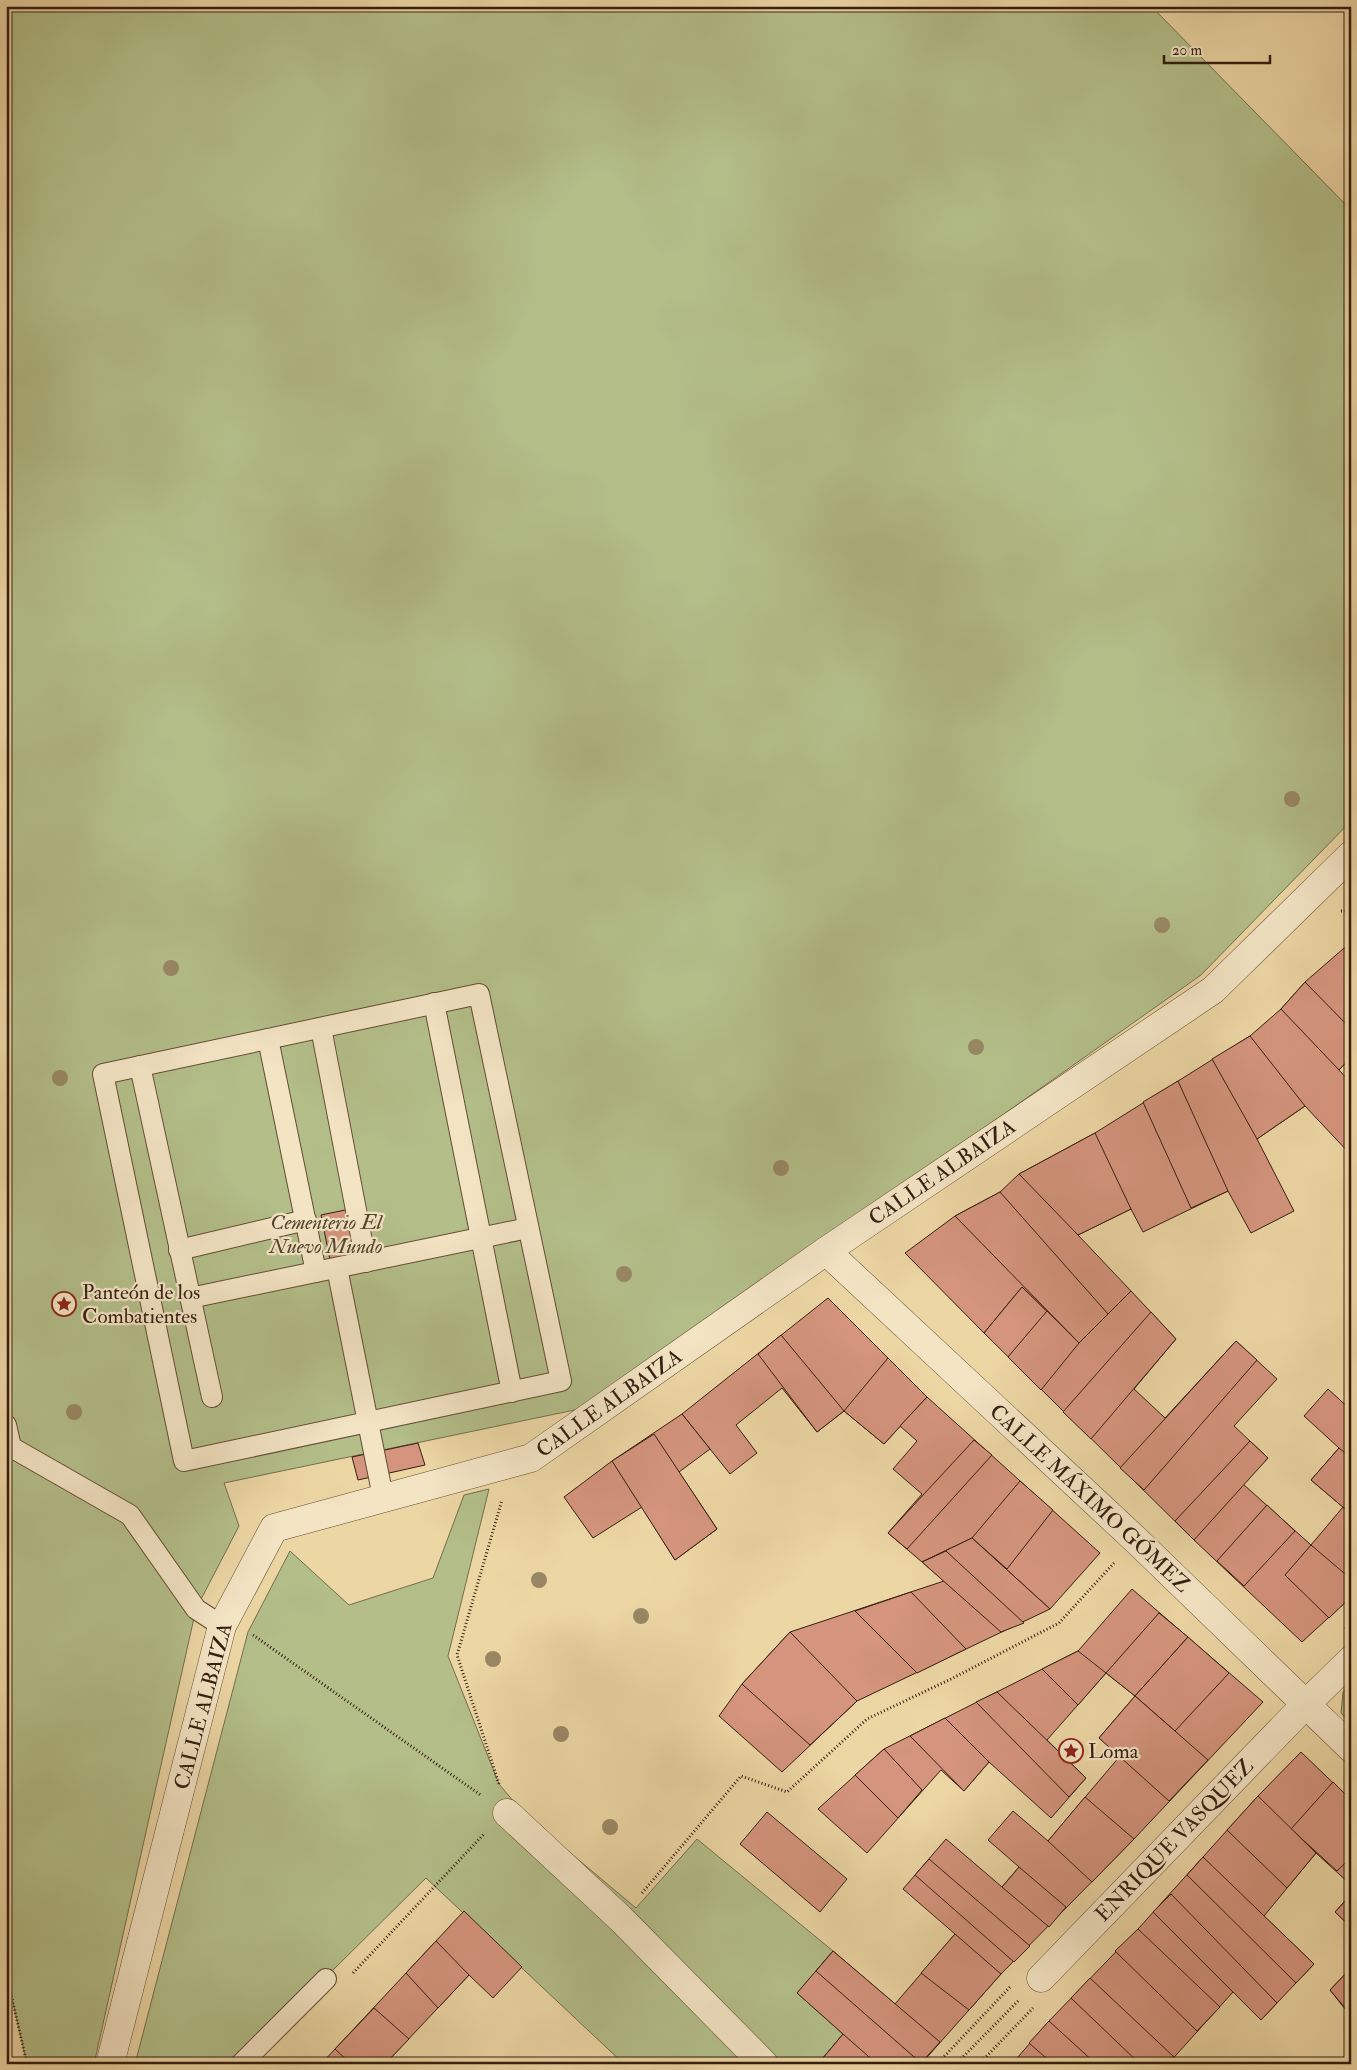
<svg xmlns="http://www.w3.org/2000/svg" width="1357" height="2070" font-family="'IM FELL Double Pica',serif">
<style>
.green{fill:#b3be89;stroke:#746e4d}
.building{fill:#d4947d;stroke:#351e11}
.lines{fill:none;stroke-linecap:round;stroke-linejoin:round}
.service-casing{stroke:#634c36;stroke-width:22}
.pedestrian-casing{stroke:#634c36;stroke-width:29}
.minor-casing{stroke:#634c36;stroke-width:29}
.path{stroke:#351e11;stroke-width:3;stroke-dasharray:1 2.5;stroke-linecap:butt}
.service{stroke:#f3e4c4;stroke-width:20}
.pedestrian{stroke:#f3e4c4;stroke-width:28}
.minor{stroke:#f3e4c4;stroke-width:28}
.tree{fill:#988764}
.labels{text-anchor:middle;stroke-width:4.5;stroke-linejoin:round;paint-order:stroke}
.street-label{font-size:21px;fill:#351e11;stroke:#f3e4c4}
.park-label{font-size:21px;font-style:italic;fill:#54462f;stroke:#f3e4c4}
.poi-label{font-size:21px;fill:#351e11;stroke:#f3e4c4;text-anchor:start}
</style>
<rect width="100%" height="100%" fill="#ecd6a4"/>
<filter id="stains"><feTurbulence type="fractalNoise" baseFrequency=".004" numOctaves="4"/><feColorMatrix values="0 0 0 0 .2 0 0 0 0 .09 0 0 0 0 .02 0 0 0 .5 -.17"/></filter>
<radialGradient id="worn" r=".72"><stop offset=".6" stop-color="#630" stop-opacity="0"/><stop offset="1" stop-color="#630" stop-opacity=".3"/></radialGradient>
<g class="green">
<path d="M 6,6 L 1151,6 L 1351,210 L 1351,821 L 1201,975 L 589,1407 L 224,1483 L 239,1526 L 196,1609 L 94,2064 L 27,2064 L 6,1972 Z"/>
<path d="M 489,1489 L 448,1656 L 499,1784 L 525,1815 L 636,1908 L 697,1839 L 833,1951 L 797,1993 L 843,2034 L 818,2064 L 624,2064 L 426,1878 L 238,2064 L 135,2064 L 248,1632 L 290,1551 L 349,1605 L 433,1578 L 464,1495 Z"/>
<path d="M 1351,1685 L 1351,1724 L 1341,1713 L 1343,1692 Z"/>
</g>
<g class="building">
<path d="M 1351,942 L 1351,1057 L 1339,1070 L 1351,1083 L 1351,1155 L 1305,1106 L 1257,1139 L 1294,1211 L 1251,1233 L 1228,1191 L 1143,1232 L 1131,1209 L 1078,1235 L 1131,1291 L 1079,1343 L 1022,1287 L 984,1333 L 905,1253 L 955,1216 L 1000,1192 L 1019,1174 L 1095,1133 L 1250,1036 L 1281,1009 L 1305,982 Z"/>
<path d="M 1305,982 L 1351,1029 L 1351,1057 L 1339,1070 L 1281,1009 Z"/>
<path d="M 1250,1036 L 1305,1106 L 1257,1139 L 1212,1059 Z"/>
<path d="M 1178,1081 L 1228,1191 L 1191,1208 L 1143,1102 Z"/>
<path d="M 1095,1133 L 1131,1209 L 1078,1235 L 1019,1174 Z"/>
<path d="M 1000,1192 L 1108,1314 L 1079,1343 L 955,1216 Z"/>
<path d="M 350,1209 L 359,1254 L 330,1260 L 321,1215 Z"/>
<path d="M 1022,1287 L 1079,1343 L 1131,1291 L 1176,1339 L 1134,1389 L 1165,1418 L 1236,1341 L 1277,1379 L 1234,1426 L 1268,1458 L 1243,1484 L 1311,1545 L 1343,1507 L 1311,1480 L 1339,1448 L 1304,1416 L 1328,1389 L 1351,1410 L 1351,1597 L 1302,1642 L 1194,1540 L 984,1333 Z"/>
<path d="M 828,1298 L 927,1397 L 884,1444 L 844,1411 L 817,1432 L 782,1388 L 736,1425 L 757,1453 L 730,1474 L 682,1414 Z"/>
<path d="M 1047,1311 L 1079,1343 L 1041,1390 L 1008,1357 Z"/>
<path d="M 1151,1312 L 1176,1339 L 1091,1439 L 1063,1412 Z"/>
<path d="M 781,1335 L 844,1411 L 817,1432 L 758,1354 Z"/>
<path d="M 1236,1341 L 1257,1360 L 1144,1490 L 1120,1468 Z"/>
<path d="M 888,1358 L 927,1397 L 884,1444 L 844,1411 Z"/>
<path d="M 927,1397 L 1100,1553 L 1050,1609 L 972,1538 L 922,1562 L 888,1533 L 922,1494 L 893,1469 L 917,1441 L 900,1426 Z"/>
<path d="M 682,1414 L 710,1449 L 679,1472 L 717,1529 L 675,1560 L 642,1507 L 593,1538 L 564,1497 L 612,1461 Z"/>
<path d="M 654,1434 L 717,1529 L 675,1560 L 612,1461 Z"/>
<path d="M 974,1440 L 992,1455 L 907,1549 L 888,1533 Z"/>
<path d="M 1250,1441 L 1268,1458 L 1194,1540 L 1175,1521 Z"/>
<path d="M 418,1443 L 425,1465 L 358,1480 L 352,1457 Z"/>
<path d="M 1339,1448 L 1351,1458 L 1351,1514 L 1311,1480 Z"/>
<path d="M 1020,1481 L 1053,1510 L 1007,1569 L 972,1538 Z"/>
<path d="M 1267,1505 L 1295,1531 L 1244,1586 L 1217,1561 Z"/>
<path d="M 972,1538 L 1050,1609 L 857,1701 L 782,1772 L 719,1716 L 742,1684 L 790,1632 L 944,1581 L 922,1562 Z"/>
<path d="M 1311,1545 L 1351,1579 L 1351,1597 L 1329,1618 L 1285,1575 Z"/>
<path d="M 946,1551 L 1024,1623 L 1001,1632 L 922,1562 Z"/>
<path d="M 1132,1589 L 1263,1702 L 1134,1839 L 1001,1974 L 921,2064 L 818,2064 L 843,2034 L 797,1993 L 833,1951 L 895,2004 L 955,1934 L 903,1889 L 946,1839 L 1002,1887 L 1019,1867 L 988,1840 L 1013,1811 L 1048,1841 L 1120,1756 L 1099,1738 L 1135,1696 L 1106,1673 L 1047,1740 L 1086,1778 L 1051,1818 L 989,1762 L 964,1791 L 941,1770 L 867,1853 L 818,1809 L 884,1749 L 1078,1651 Z"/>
<path d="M 911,1592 L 966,1649 L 917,1673 L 855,1611 Z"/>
<path d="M 1159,1613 L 1188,1637 L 1135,1696 L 1106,1673 Z"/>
<path d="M 790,1632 L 857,1701 L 810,1745 L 742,1684 Z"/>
<path d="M 1188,1637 L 1229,1673 L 1175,1731 L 1135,1696 Z"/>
<path d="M 1078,1651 L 1106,1673 L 1078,1705 L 1042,1669 Z"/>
<path d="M 997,1692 L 1086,1778 L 1069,1797 L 976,1702 Z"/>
<path d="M 1135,1696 L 1208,1760 L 1169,1801 L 1099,1738 Z"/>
<path d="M 945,1718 L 989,1762 L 964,1791 L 910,1736 Z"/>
<path d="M 884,1749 L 922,1790 L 898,1818 L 855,1775 Z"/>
<path d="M 1301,1752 L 1351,1800 L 1351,1885 L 1316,1853 L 1264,1916 L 1314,1964 L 1277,2003 L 1261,2020 L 1233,1992 L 1168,2064 L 1012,2064 L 1049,2021 L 1138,1929 L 1258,1796 Z"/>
<path d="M 1333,1782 L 1351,1800 L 1351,1857 L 1337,1871 L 1291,1829 Z"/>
<path d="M 1258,1796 L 1316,1853 L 1287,1888 L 1227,1830 Z"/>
<path d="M 1085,1797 L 1134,1839 L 1092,1882 L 1048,1841 Z"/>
<path d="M 767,1812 L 847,1879 L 820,1912 L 740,1844 Z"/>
<path d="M 1203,1857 L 1314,1964 L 1296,1983 L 1187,1875 Z"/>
<path d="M 929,1859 L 1030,1946 L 1014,1962 L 915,1875 Z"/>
<path d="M 1019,1867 L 1066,1907 L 1049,1927 L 1002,1887 Z"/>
<path d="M 1171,1894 L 1277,2003 L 1261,2020 L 1153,1912 Z"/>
<path d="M 1351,1894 L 1351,1927 L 1335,1912 Z"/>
<path d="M 1351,1895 L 1351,1927 L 1335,1912 Z"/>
<path d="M 464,1911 L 522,1967 L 493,1998 L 469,1975 L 385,2064 L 321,2064 Z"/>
<path d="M 1138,1929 L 1220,2007 L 1197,2031 L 1115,1951 Z"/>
<path d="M 955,1934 L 1001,1974 L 969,2010 L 921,1973 Z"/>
<path d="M 436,1941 L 469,1975 L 438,2008 L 406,1973 Z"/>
<path d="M 833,1951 L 940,2042 L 921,2063 L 816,1971 Z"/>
<path d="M 1351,1968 L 1351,2012 L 1349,2014 L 1330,1990 Z"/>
<path d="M 1351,1968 L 1351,2015 L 1330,1990 Z"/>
<path d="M 1090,1978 L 1174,2057 L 1168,2064 L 1140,2064 L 1071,1998 Z"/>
<path d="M 374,2008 L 409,2039 L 385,2064 L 351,2064 L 335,2049 Z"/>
<path d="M 1049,2021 L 1096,2064 L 1053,2064 L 1029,2043 Z"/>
<path d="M 843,2034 L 877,2064 L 818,2064 Z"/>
</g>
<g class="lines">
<defs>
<g id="service">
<path d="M 479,994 L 561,1381 L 184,1461 L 103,1074 Z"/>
<path d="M 434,1003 L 512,1392"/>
<path d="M 321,1028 L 366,1262"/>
<path d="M 268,1039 L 316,1272"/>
<path d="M 140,1066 L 212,1397"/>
<path d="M 179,1250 L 306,1220"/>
<path d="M 337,1268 L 383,1497"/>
<path d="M 190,1298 L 528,1228"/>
<path d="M 6,1425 L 11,1447 L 130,1515 L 196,1609 L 222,1626"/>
<path d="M 241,2064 L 326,1979"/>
</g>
<path id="pedestrian" d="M 1041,1978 L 1307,1703"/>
<g id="minor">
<path d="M 826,1251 L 1136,1540 L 1351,1748"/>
<path d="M 1307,1703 L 1351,1660"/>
<path d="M 507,1813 L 620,1918 L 764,2064"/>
<path d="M 110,2064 L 222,1626 L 274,1528 L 531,1458 L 826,1251 L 1213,990 L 1351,855"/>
</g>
</defs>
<use href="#service" class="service-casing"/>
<use href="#pedestrian" class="pedestrian-casing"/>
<use href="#minor" class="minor-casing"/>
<g class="path">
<path d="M 1341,911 L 1351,911"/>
<path d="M 1345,1629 L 1351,1623"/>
<path d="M 253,1635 L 482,1796"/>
<path d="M 499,1784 L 457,1655 L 502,1500"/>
<path d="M 642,1893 L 741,1776 L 787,1792 L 867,1719 L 951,1679 L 1059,1623 L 1114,1563"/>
<path d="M 6,1972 L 27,2064"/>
<path d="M 353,1973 L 484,1834"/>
<path d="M 937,2064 L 1011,1986"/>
<path d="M 956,2064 L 1019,2000"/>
<path d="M 979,2064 L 1033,2008"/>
</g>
<use href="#service" class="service"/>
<use href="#pedestrian" class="pedestrian"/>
<use href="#minor" class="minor"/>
</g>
<g class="tree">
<circle cx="1292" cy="799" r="8"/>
<circle cx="1162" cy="925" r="8"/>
<circle cx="171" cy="968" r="8"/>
<circle cx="976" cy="1047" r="8"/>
<circle cx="60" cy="1078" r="8"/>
<circle cx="781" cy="1168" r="8"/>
<circle cx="624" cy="1274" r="8"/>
<circle cx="74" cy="1412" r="8"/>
<circle cx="539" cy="1580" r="8"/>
<circle cx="641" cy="1616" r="8"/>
<circle cx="493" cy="1659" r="8"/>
<circle cx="561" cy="1734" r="8"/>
<circle cx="610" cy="1827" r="8"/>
</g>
<defs>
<symbol id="sight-ring" viewBox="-11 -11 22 22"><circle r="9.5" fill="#f3e4c4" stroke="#8f2418" stroke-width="1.5"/><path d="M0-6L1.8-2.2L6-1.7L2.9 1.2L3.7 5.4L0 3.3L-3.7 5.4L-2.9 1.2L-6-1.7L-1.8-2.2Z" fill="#8f2418"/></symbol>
</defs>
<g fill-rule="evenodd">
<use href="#sight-ring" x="50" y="1290" width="28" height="28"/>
<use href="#sight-ring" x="1057" y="1737" width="28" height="28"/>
</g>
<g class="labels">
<g class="street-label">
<text transform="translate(942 1172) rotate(-34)" y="7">CALLE ALBAIZA</text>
<text transform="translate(609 1403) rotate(-35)" y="7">CALLE ALBAIZA</text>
<text transform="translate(1090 1498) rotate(43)" y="7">CALLE MÁXIMO GÓMEZ</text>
<text transform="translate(203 1706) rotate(-75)" y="7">CALLE ALBAIZA</text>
<text transform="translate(1174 1840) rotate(-46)" y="7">ENRIQUE VASQUEZ</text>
</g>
<g class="park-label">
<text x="326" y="1229">Cementerio El<tspan x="326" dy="24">Nuevo Mundo</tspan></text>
</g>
<g class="poi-label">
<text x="82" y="1299">Panteón de los<tspan x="82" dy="24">Combatientes</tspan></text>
<text x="1088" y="1758">Loma</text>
</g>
</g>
<rect width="1357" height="2070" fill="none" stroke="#ecd6a4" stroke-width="25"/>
<rect x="8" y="8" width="1342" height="2055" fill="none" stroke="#351e11" stroke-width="2.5"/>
<rect x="12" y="12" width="1332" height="2045" fill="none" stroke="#351e11"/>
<path d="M1164 55v8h106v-8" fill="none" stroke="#351e11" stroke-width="2.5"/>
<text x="1172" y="55" font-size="15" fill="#351e11" stroke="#f3e4c4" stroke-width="4" paint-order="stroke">20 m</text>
<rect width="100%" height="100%" filter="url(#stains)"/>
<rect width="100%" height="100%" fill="url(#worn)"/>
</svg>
